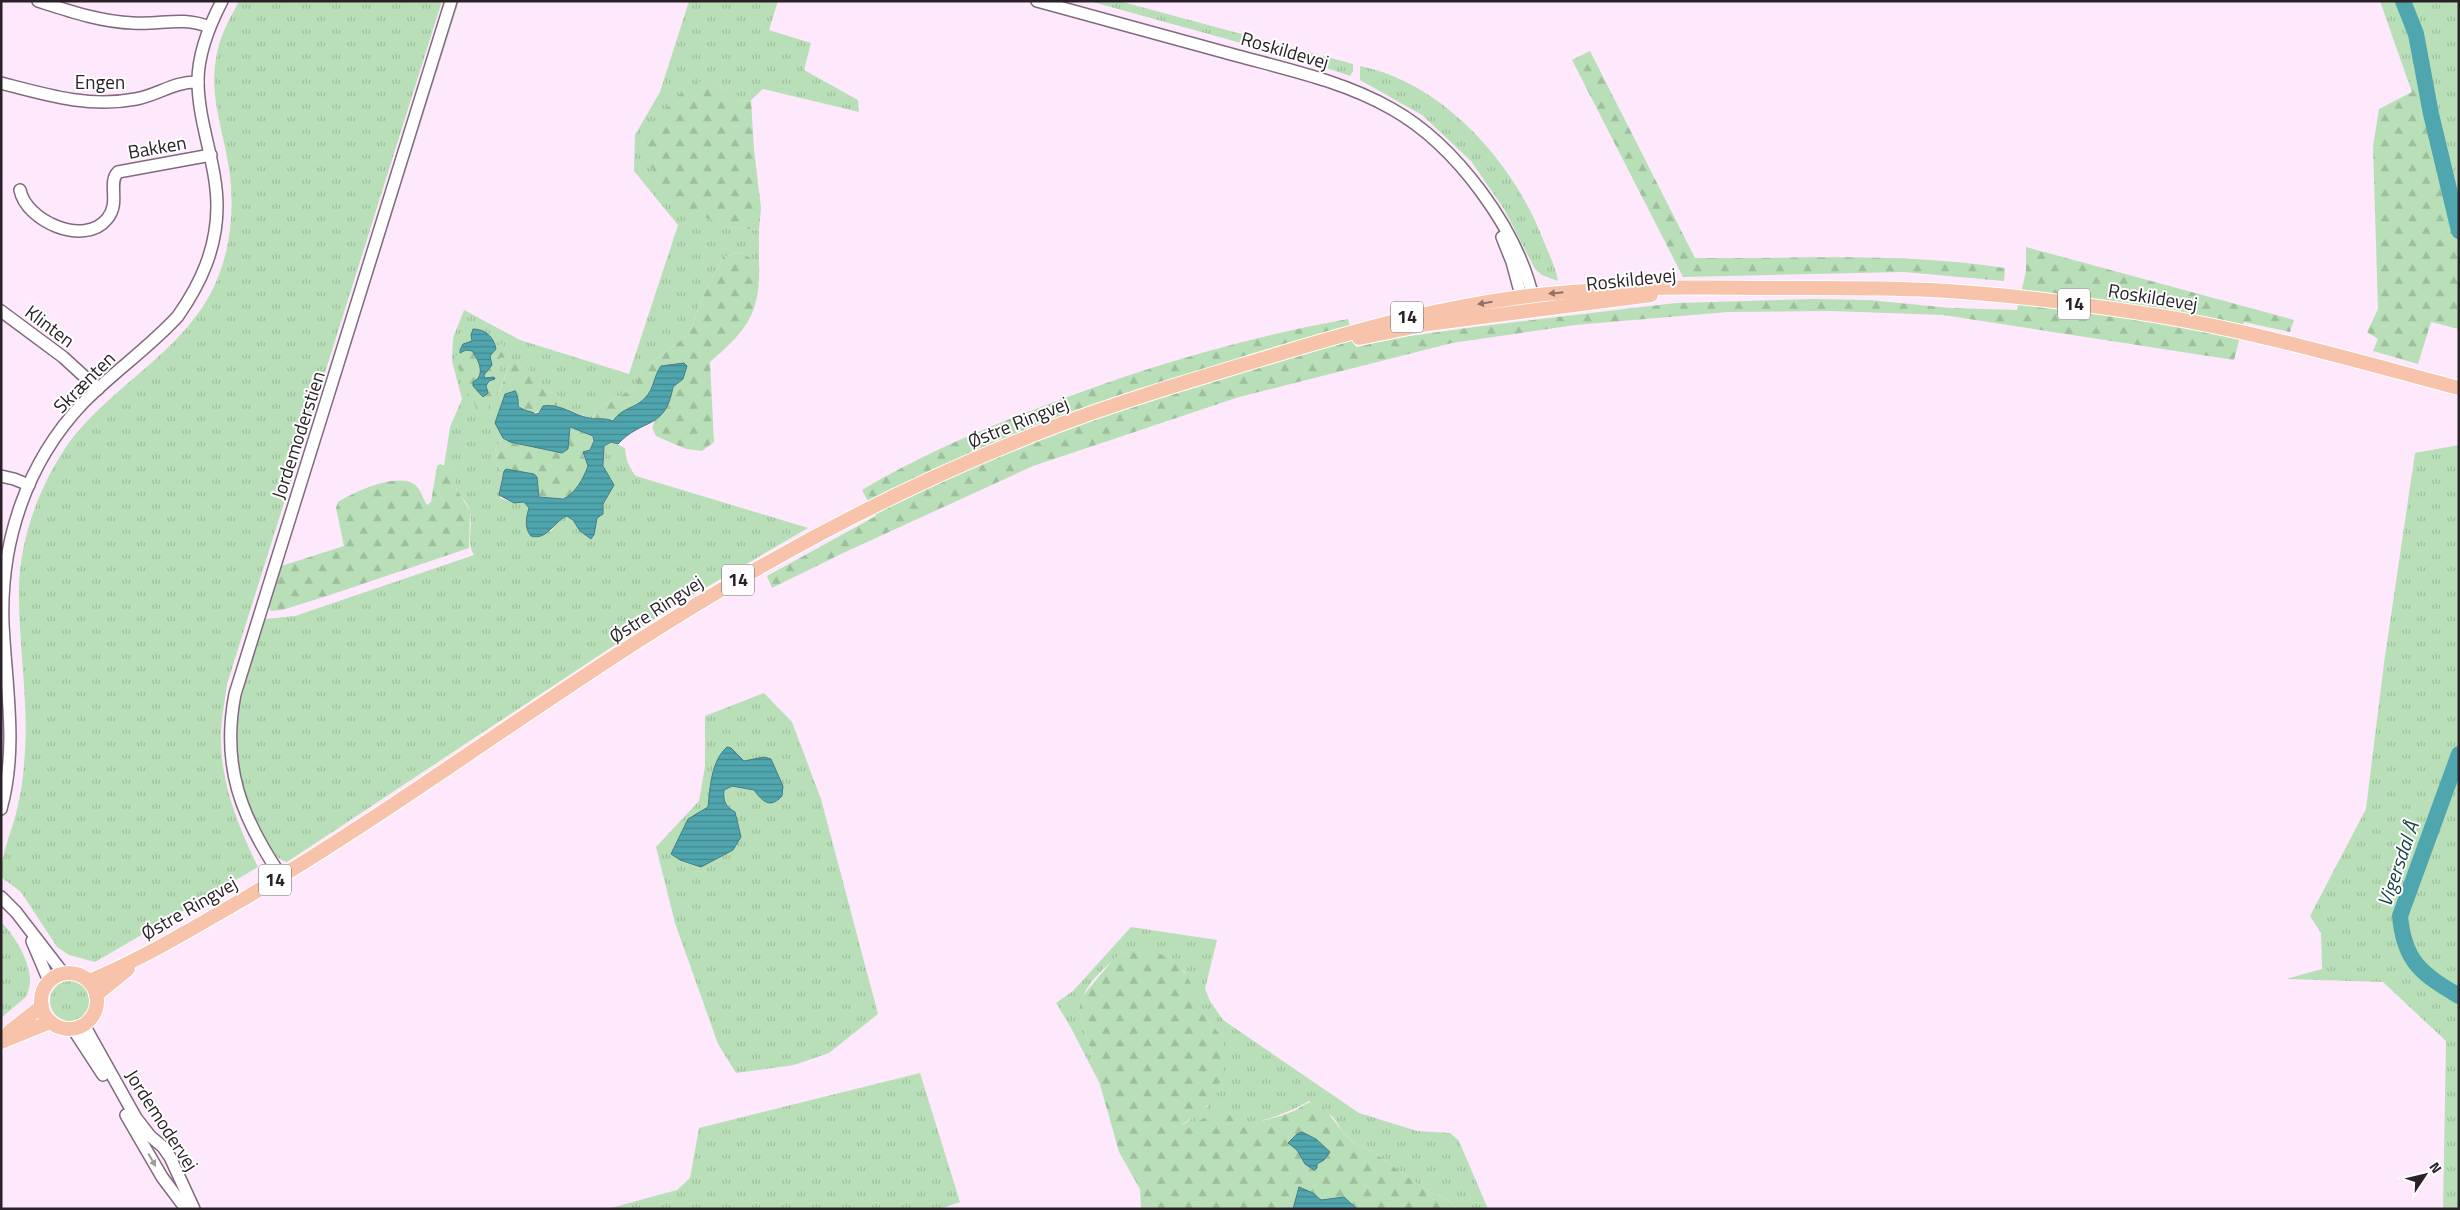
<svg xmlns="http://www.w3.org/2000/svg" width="2460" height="1210" font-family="'Titillium Web',sans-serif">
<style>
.grass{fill:url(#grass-tufts)}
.forest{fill:url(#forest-firs)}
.water{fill:url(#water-rules);stroke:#447e86}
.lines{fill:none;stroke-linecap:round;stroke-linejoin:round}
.river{stroke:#4fa6ae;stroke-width:16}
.minor-casing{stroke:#816a7f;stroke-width:14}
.major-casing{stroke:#fff;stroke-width:16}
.minor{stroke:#fff;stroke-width:11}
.major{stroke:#f7c4ab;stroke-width:14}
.oneway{fill:#90726a}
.oneway2{fill:#9f9b9f}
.labels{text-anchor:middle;stroke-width:4;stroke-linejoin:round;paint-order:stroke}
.shield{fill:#fefefe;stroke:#6a6369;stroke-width:1}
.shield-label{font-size:18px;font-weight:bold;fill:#2a2129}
.street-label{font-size:19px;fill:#2a2129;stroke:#fefefe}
.water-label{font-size:20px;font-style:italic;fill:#1a4347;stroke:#fefefe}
</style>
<defs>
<pattern id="grass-tufts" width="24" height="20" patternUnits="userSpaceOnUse" patternTransform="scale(1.25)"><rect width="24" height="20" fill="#b8dfb7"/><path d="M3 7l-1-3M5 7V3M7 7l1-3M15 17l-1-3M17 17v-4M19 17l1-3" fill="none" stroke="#9ebf9d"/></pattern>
<pattern id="forest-firs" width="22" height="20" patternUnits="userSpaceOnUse" patternTransform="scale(1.25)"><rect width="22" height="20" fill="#b8dfb7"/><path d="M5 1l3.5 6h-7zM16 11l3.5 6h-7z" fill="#9ebf9d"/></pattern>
<pattern id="water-rules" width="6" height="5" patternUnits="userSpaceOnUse" patternTransform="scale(1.25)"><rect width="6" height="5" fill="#4fa6ae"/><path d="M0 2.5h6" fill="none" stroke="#42878e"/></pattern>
</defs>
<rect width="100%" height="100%" fill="#fee9fc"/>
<g class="grass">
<path d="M 239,1 L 442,1 L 227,684 C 225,699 222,715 221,730 C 219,779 237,824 258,867 L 95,962 L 69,955 L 57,947 L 21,892 L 1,877 C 1,857 8,840 14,821 C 19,803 23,783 24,764 C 30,705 18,646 19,587 C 20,539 39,487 66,447 C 111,383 193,349 220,272 C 230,245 233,215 231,187 C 229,144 208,102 216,59 C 219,37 229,20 239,1 Z"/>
<path d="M 455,1 L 459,1 L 335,395 L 333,394 Z"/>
<path d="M 689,1 L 778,1 L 769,30 L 811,43 L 804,70 L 858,100 L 859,112 L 763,89 L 751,100 L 738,101 L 711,78 L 730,227 L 759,230 L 759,263 L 740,252 L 723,257 L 704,294 L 689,334 L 642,370 L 633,389 L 596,409 L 593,419 L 557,406 L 559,396 L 538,386 L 510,363 L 498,395 L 503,398 L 496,423 L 503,438 L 495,449 L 500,470 L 504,471 L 501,481 L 500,498 L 514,503 L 524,502 L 529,508 C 526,518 524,528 531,536 L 551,531 L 559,520 L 567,516 L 573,520 L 580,531 L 591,539 L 594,537 L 597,518 L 603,514 L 603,504 L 612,480 C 602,470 603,460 604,446 L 611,442 L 625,448 C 625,457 630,470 636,476 L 808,528 L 669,609 L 287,862 C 270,857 266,843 258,829 C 254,820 247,811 244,802 C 224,740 242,677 265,619 L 295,616 L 474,555 C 466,542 473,527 470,512 C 467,497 451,494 455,470 L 444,466 L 450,427 L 462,399 L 452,361 L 453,338 L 464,310 L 520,340 L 629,374 L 678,225 L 634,171 L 635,135 L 660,92 Z"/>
<path d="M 1089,1 L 1119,1 L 1353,64 L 1353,71 L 1350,76 L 1306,61 Z"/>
<path d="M 2380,1 L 2459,1 L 2459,231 L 2431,114 L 2426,81 L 2408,81 Z"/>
<path d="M 1360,66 C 1444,83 1515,164 1544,242 C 1549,254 1556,268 1558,281 L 1542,275 L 1535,269 L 1504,209 L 1471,161 L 1422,115 L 1360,80 Z"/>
<path d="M 2459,445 L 2459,1209 L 2443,1209 L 2446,1041 L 2383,982 L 2286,979 L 2322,969 L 2321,933 L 2310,916 L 2366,809 L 2384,663 L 2415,453 Z"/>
<path d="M 764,693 L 792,722 L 821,799 L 878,1014 L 829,1053 L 794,1065 L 736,1073 L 718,1044 L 675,923 L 656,847 L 699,801 L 705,766 L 705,716 Z"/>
<path d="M 1,922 C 14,934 31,963 30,981 C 30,986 28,991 27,996 L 1,1018 Z"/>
<path d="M 1131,927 L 1217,940 L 1205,989 L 1210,1001 L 1223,1020 L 1359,1113 L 1417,1131 L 1450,1133 L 1459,1141 L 1488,1209 L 1458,1209 L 1447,1199 L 1423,1188 L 1372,1151 L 1355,1144 L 1343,1132 L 1333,1117 L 1309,1101 C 1294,1110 1260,1124 1243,1124 C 1218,1125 1210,1117 1186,1129 L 1183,1125 L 1207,1107 L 1215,1090 L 1220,1035 L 1205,1017 L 1184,971 L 1124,952 C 1105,966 1082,986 1079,1010 L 1100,1084 L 1070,1026 L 1056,1003 L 1073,991 Z"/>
<circle cx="70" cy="1001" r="20"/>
<path d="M 920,1073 L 960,1202 L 940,1209 L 607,1209 L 677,1190 L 690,1178 L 699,1128 Z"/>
</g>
<g class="forest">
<path d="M 1590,51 L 1695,258 C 1799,259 1902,252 2005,268 L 2004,281 L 1904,272 L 1683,277 L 1572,60 Z"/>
<path d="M 711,78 L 738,101 L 751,100 L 754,149 L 761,208 L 759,230 L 730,227 L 685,209 L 660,191 L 646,148 L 652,128 L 673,100 L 695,83 Z"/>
<path d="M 2408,81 L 2426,81 L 2431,114 L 2459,231 L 2459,329 L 2431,322 L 2418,364 L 2373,351 L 2378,339 L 2367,332 L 2378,309 L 2373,147 L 2379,109 L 2412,92 Z"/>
<path d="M 2026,247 L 2294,320 L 2290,332 L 2244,322 L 2234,360 L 1943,315 L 1832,311 L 1728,312 L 1575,325 L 1452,343 L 1239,397 L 1033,466 L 841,554 L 772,588 L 767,576 L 876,516 L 862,490 C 919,456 980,430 1041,407 C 1141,368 1242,338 1348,319 L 1356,347 L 1403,337 L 1474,327 L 1676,303 L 1814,299 L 1869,300 L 1950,308 L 2017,310 L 2026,271 Z"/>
<path d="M 740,252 L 759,263 C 761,314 746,331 710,362 L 714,442 L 702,451 L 686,449 L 656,436 C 655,433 651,428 653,425 C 658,411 669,405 673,387 L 678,384 L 684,363 L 661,366 L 647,396 L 614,420 L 603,418 L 593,419 L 596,409 L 633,389 L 642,370 L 689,334 L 704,294 L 723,257 Z"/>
<path d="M 501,343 L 506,348 L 508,357 L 500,358 L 501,365 L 486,416 L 482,417 L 478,413 L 472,398 L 465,391 L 469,389 L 469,385 L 462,379 L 455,358 L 460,350 L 461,353 L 466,350 L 472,351 C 481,363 482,373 473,386 L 479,391 L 489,381 L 494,379 L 485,378 L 484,374 L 490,366 L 491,352 Z"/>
<path d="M 516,361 C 527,366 536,374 538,386 L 559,396 L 557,406 C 538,409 521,426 517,394 L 505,394 L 503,398 L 498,396 L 510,363 Z"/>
<path d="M 570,427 L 593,436 C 595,445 590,450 583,455 L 588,466 C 575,495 573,500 542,499 L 538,494 L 537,478 L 500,470 L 495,449 L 503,438 L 510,442 L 568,449 Z"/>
<path d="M 440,464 L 455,470 L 456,488 L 470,511 L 469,548 L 330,595 L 282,610 L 271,611 L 267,605 L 278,567 L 344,546 L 336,508 L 338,502 C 354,492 393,474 412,483 C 421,487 422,498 427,505 L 431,502 L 437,466 Z"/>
<path d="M 1143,948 C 1185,960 1188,976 1204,1014 C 1207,1022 1215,1027 1220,1035 C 1232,1057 1221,1087 1207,1106 C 1202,1113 1190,1119 1183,1124 L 1186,1129 L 1217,1110 L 1227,1111 L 1236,1124 C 1250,1125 1280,1117 1294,1111 C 1304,1106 1307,1101 1319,1102 L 1343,1132 L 1355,1144 L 1372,1151 L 1423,1188 L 1447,1199 L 1458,1209 L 1141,1209 L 1140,1189 L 1119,1152 L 1079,1010 L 1081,998 L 1112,961 L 1124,952 Z"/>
</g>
<g class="water">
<path d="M 473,329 C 485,329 494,337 496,349 L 490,356 L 492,365 L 484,375 L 485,378 L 494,377 L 495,379 L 489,381 L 486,386 L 488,393 L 483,397 L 473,386 L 473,382 C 486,376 479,360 472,351 L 466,350 L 460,353 L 460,350 L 463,344 L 472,341 L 471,335 Z"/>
<path d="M 684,363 L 687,366 L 683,379 L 673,387 C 665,431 643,417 618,444 L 611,442 L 604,446 L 603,466 L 614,485 L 603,504 L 603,514 L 597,518 L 594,535 L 591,539 L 580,531 L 573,520 L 567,516 C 554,521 547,541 531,536 C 524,528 526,518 529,508 L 524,502 L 514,503 L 499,495 L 504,471 L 506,469 L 534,474 L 537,477 L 539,497 L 563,499 C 576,493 583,479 588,466 L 583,452 L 590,450 L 594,441 L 593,436 L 570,427 L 568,449 L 562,453 L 510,442 L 503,438 L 495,423 L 505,394 L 515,391 C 523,406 511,406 531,412 C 538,414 532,415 539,413 L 543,406 C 560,403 573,415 589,418 C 598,420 604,417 613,421 C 623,407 634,409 645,398 C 654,389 654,375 661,366 Z"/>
<path d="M 727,747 L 731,748 L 744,761 L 764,757 L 771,759 L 783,786 L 782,796 C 770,809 763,802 754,790 L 732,786 L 724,790 C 723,801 725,806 735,812 L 741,837 L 733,850 L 701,867 L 680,860 L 671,854 L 688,819 L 708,807 C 710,788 711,761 727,747 Z"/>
<path d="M 1302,1132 L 1316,1139 L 1330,1152 L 1324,1160 L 1317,1164 L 1317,1168 L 1314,1170 L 1305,1164 L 1297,1150 L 1288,1143 L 1297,1134 Z"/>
<path d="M 1299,1187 L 1313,1193 L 1321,1200 L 1344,1197 L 1357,1209 L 1293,1209 Z"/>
</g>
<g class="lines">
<g class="river">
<path d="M 2403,1 L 2416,34 L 2431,114 L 2459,231"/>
<path d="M 2459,754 L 2400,916 C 2404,962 2422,974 2459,996"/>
</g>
<defs>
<g id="minor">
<path d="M 38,1 C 69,11 101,22 133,23 C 161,25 182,16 209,27"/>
<path d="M 1037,1 C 1104,19 1171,38 1238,56 C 1290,70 1345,82 1392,109 C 1456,145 1519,230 1534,302"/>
<path d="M 1,83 C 47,95 89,108 136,99 C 158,95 175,81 198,82"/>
<path d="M 20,190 C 26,221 84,247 107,219 C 121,203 107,183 118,172 L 211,155"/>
<path d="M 1502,237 L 1512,262 L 1525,310"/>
<path d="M 1,311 L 63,357 L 98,389"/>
<path d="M 1,476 L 14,479 L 29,485"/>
<path d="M 1,809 C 18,748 6,686 3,624 C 0,543 26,463 83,403 C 113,372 149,348 178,316 C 201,283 217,248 217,206 C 217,164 198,123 198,81 C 198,53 209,26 222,1"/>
<path d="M 281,876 C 241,817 221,766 235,694 L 451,1"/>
<path d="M 1,897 L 16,912 L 63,973"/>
<path d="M 32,941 L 49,981"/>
<path d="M 84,1025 L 136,1118 L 150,1136 L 163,1147 L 170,1157 L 194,1209"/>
<path d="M 73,1029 L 103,1075"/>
<path d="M 126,1115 L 162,1177 L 186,1209"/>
</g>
<g id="major">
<path d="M 1359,338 L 1428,324 L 1651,295"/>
<circle cx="69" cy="1001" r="28"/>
<path d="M 89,981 C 144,958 195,927 247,897 C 413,799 565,681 731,584 C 834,523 942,470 1053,427 C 1129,398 1207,376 1285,352 C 1365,328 1438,308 1521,297 C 1598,287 1675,287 1752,288 C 1811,288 1871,287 1931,290 C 2008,294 2084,304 2160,316 C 2261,333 2360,362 2459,388"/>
<path d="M 96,995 L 128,969"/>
<path d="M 9,1032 L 42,1006"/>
<path d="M 1,1042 L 50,1022"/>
</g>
</defs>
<use href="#minor" class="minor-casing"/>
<use href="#major" class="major-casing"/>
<use href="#minor" class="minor"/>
<use href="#major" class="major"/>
</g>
<defs><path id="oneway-solid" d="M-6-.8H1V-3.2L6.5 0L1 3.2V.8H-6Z" transform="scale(1.25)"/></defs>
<g class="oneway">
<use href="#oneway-solid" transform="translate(1556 293) rotate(174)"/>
<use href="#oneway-solid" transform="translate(1485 303) rotate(171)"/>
</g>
<use class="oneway2" href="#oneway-solid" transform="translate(152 1160) rotate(60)"/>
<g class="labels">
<g class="shield">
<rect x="2058" y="288.5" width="32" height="31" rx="4"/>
<rect x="1391" y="301.5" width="32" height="31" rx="4"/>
<rect x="722" y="564.5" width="32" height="31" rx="4"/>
<rect x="259" y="864.5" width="32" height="31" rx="4"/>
</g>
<g class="shield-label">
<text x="2074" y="310">14</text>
<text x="1407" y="323">14</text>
<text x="738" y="586">14</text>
<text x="275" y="886">14</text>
</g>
<g class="street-label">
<text transform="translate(1285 50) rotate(16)" y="7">Roskildevej</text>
<text x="100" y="89">Engen</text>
<text transform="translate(157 147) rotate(-10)" y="7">Bakken</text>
<text transform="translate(1631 279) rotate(-6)" y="7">Roskildevej</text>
<text transform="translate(2153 297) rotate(9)" y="7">Roskildevej</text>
<text transform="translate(50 326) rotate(37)" y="7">Klinten</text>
<text transform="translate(84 382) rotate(-45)" y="7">Skrænten</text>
<text transform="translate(1018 422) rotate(-22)" y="7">Østre Ringvej</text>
<text transform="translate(298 435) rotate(-72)" y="7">Jordemoderstien</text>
<text transform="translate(656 609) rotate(-33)" y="7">Østre Ringvej</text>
<text transform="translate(189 908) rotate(-30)" y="7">Østre Ringvej</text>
<text transform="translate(162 1120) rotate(57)" y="7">Jordemodervej</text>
</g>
<g class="water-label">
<text transform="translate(2398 864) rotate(-71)" y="7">Vigersdal Å</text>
</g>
</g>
<rect width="2460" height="1210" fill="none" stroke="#2a2129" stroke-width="5"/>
<g transform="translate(2425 1175) rotate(55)" stroke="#fefefe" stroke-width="4" paint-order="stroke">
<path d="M0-4L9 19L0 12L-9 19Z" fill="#2a2129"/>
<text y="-8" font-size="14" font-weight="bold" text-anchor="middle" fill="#2a2129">N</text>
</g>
</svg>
